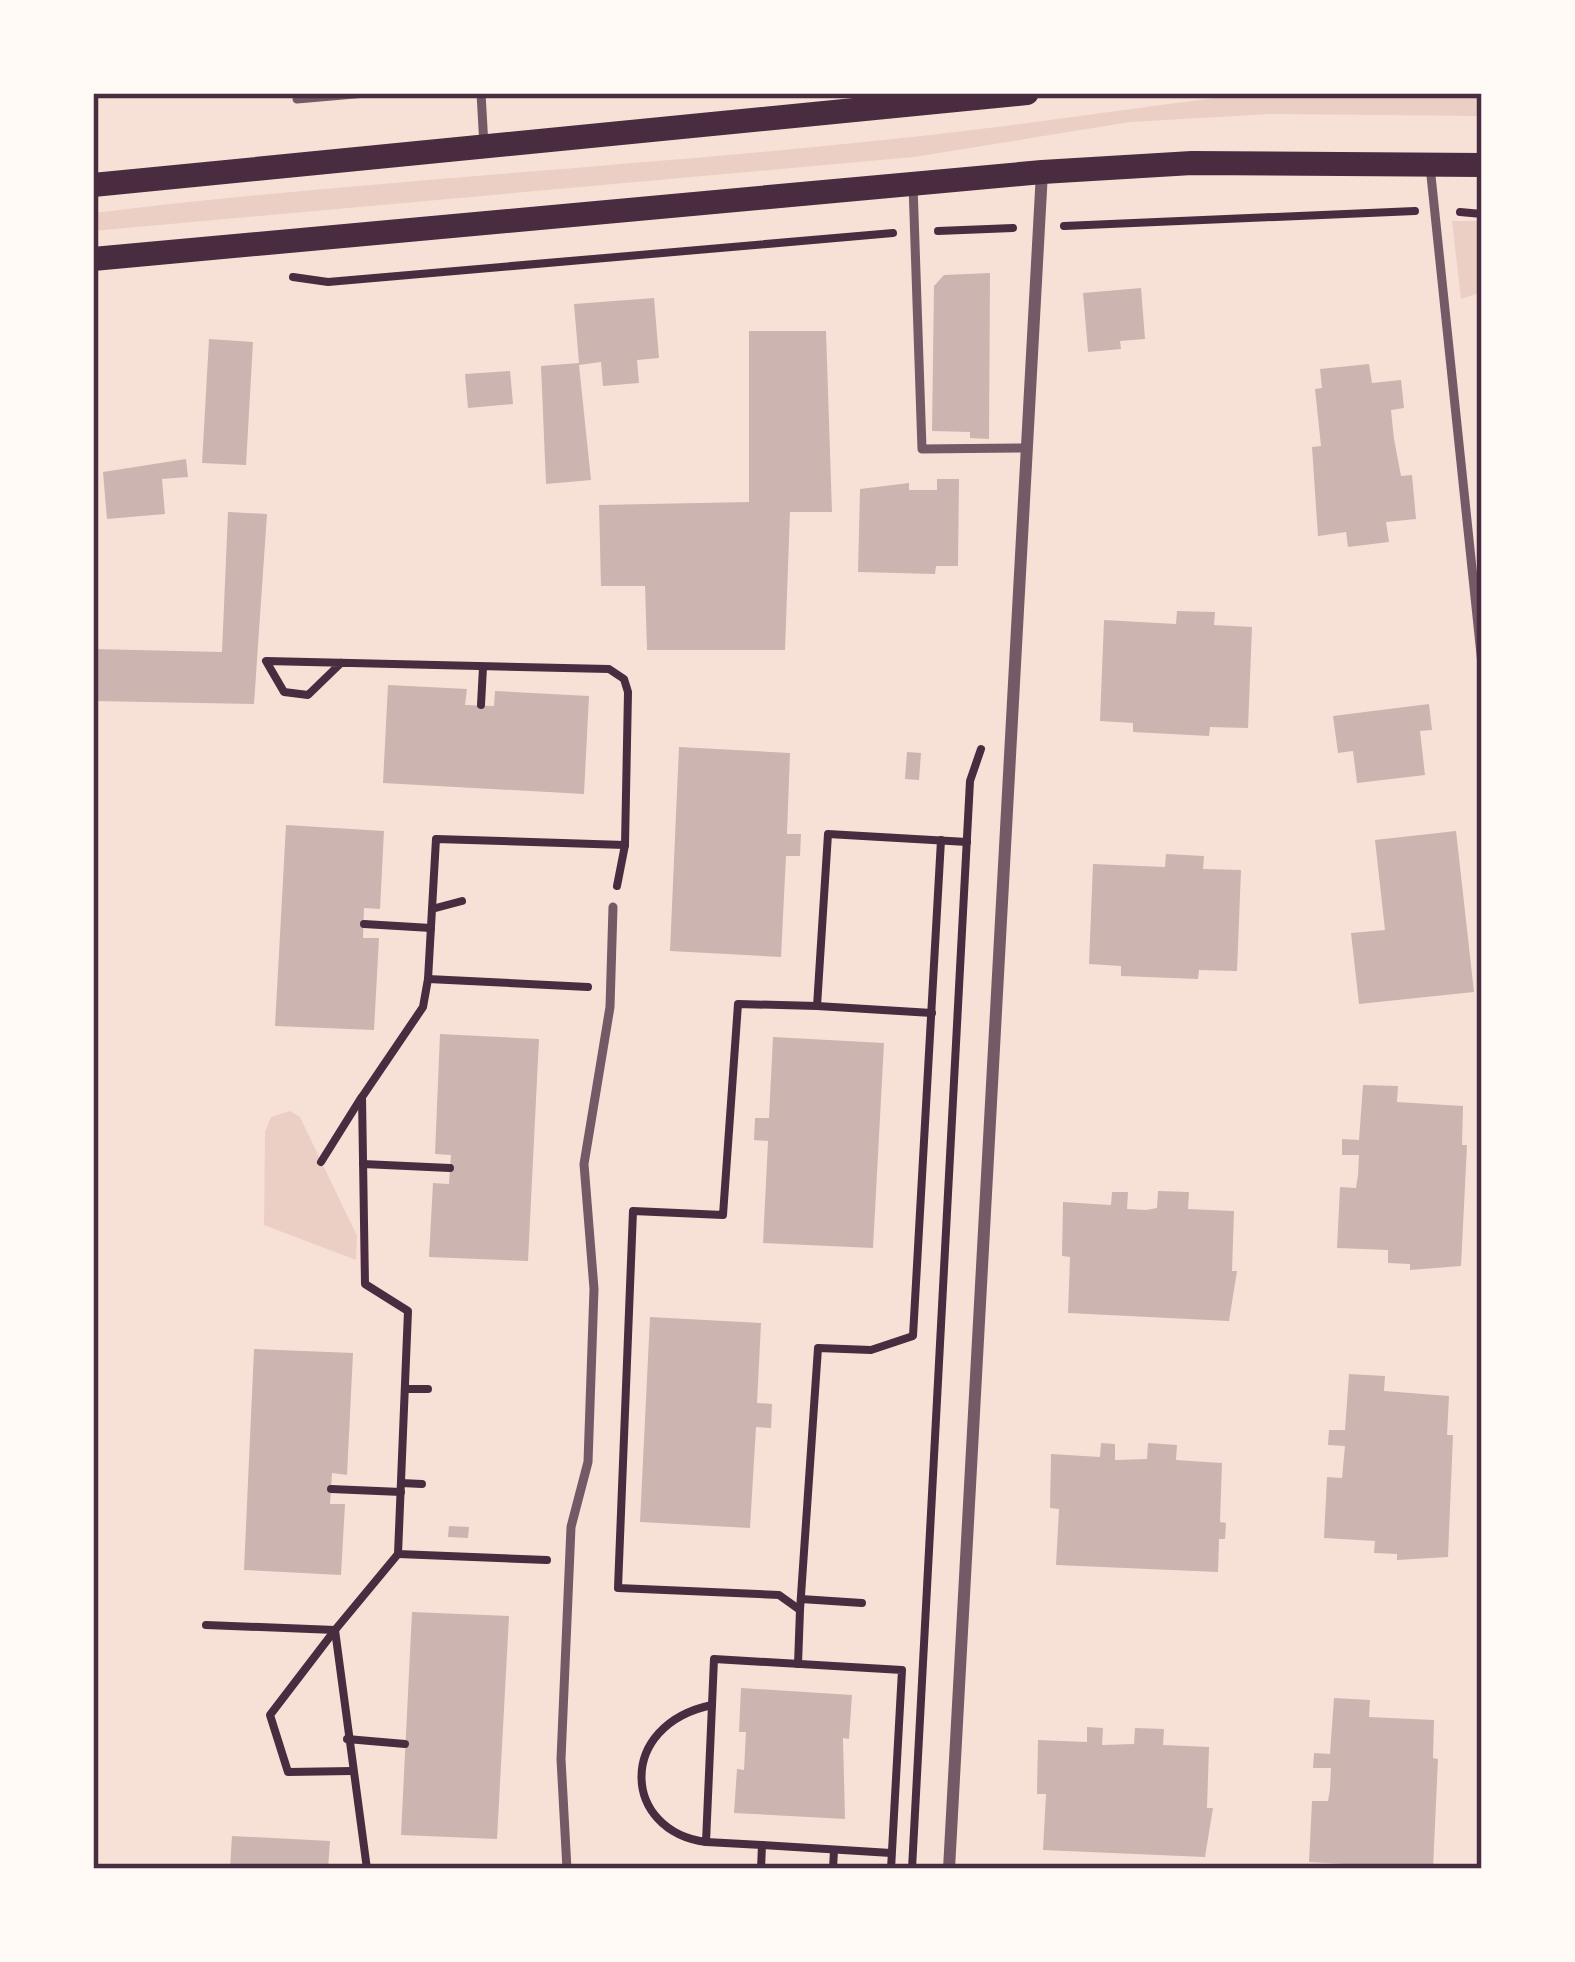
<svg xmlns="http://www.w3.org/2000/svg" width="1575" height="1962" font-family="'Source Sans 3',sans-serif">
<style>
.green{fill:#ebcfc5}
.building{fill:#ccb4b1}
.lines{fill:none;stroke-linecap:round;stroke-linejoin:round}
.path{stroke:#4a2c40;stroke-width:8}
.service{stroke:#755966;stroke-width:9}
.minor{stroke:#755966;stroke-width:12}
.secondary{stroke:#4a2c40;stroke-width:24}
.neatline{fill:none;stroke:#4a2c40;stroke-width:4.5}
</style>
<rect width="100%" height="100%" fill="#f7e1d7"/>
<g class="green">
<path d="M 1259,93 L 1482,93 L 1482,116 L 1271,114 L 1130,122 L 914,157 L 93,231 L 93,213 C 388,177 685,165 980,129 C 1073,118 1165,103 1259,93 Z"/>
<path d="M 1452,221 L 1482,221 L 1482,292 L 1461,299 Z"/>
<path d="M 290,1111 L 300,1117 L 357,1236 L 356,1260 L 264,1225 L 265,1132 L 271,1117 Z"/>
</g>
<g class="building">
<path d="M 990,273 L 989,439 L 970,438 L 970,432 L 932,431 L 934,286 L 944,275 Z"/>
<path d="M 1141,288 L 1145,339 L 1120,341 L 1121,349 L 1088,352 L 1083,293 Z"/>
<path d="M 654,298 L 659,358 L 637,360 L 639,383 L 603,386 L 601,362 L 579,365 L 591,480 L 546,484 L 541,366 L 579,363 L 574,304 Z"/>
<path d="M 749,331 L 826,331 L 832,512 L 790,512 L 785,650 L 647,650 L 645,586 L 601,586 L 599,505 L 749,502 Z"/>
<path d="M 209,339 L 253,342 L 246,465 L 202,463 Z"/>
<path d="M 1369,364 L 1372,383 L 1401,380 L 1404,408 L 1391,410 L 1394,439 L 1401,476 L 1412,475 L 1416,519 L 1386,522 L 1389,542 L 1348,547 L 1346,532 L 1318,536 L 1312,447 L 1321,446 L 1315,389 L 1322,388 L 1320,369 Z"/>
<path d="M 510,371 L 513,404 L 468,408 L 465,374 Z"/>
<path d="M 186,459 L 188,477 L 162,479 L 165,514 L 107,519 L 103,472 Z"/>
<path d="M 937,479 L 959,479 L 958,566 L 936,566 L 935,574 L 858,572 L 860,489 L 909,483 L 909,490 L 937,490 Z"/>
<path d="M 228,512 L 267,514 L 254,704 L 93,701 L 93,649 L 222,652 Z"/>
<path d="M 1177,611 L 1215,612 L 1214,625 L 1252,627 L 1248,728 L 1210,727 L 1209,736 L 1133,732 L 1133,723 L 1100,721 L 1104,620 L 1176,624 Z"/>
<path d="M 388,685 L 467,689 L 465,705 L 494,706 L 495,691 L 589,696 L 584,794 L 383,783 Z"/>
<path d="M 1429,704 L 1432,730 L 1420,731 L 1425,775 L 1357,783 L 1353,751 L 1338,753 L 1333,716 Z"/>
<path d="M 679,747 L 790,753 L 787,834 L 801,834 L 800,856 L 786,856 L 781,957 L 670,951 Z"/>
<path d="M 907,752 L 921,753 L 919,780 L 905,779 Z"/>
<path d="M 286,825 L 384,831 L 380,909 L 364,908 L 363,938 L 379,938 L 374,1030 L 275,1026 Z"/>
<path d="M 1456,831 L 1474,992 L 1359,1004 L 1351,933 L 1385,930 L 1375,840 Z"/>
<path d="M 1166,854 L 1204,856 L 1203,869 L 1241,870 L 1237,971 L 1199,970 L 1198,979 L 1121,976 L 1121,966 L 1089,964 L 1093,864 L 1165,867 Z"/>
<path d="M 440,1034 L 539,1039 L 528,1261 L 429,1257 L 433,1183 L 449,1184 L 451,1155 L 435,1154 Z"/>
<path d="M 773,1037 L 884,1043 L 873,1248 L 763,1243 L 768,1141 L 754,1140 L 755,1118 L 769,1118 Z"/>
<path d="M 1363,1085 L 1398,1086 L 1397,1102 L 1463,1106 L 1462,1145 L 1467,1145 L 1461,1266 L 1410,1270 L 1410,1264 L 1388,1263 L 1388,1250 L 1337,1248 L 1340,1187 L 1356,1188 L 1358,1175 L 1359,1155 L 1342,1155 L 1342,1139 L 1359,1140 Z"/>
<path d="M 1158,1191 L 1189,1192 L 1188,1209 L 1234,1211 L 1232,1271 L 1237,1271 L 1229,1321 L 1068,1313 L 1070,1257 L 1062,1256 L 1063,1202 L 1111,1205 L 1112,1192 L 1128,1192 L 1127,1209 L 1146,1210 L 1157,1208 Z"/>
<path d="M 650,1317 L 761,1323 L 757,1403 L 772,1404 L 771,1428 L 756,1427 L 750,1528 L 640,1522 Z"/>
<path d="M 254,1349 L 353,1353 L 347,1475 L 332,1473 L 330,1504 L 345,1504 L 341,1575 L 244,1570 Z"/>
<path d="M 1349,1374 L 1385,1376 L 1384,1391 L 1449,1396 L 1447,1435 L 1453,1435 L 1448,1557 L 1397,1560 L 1397,1554 L 1374,1553 L 1375,1541 L 1324,1538 L 1327,1477 L 1342,1478 L 1345,1446 L 1328,1445 L 1329,1430 L 1345,1430 Z"/>
<path d="M 1101,1443 L 1115,1444 L 1115,1460 L 1147,1459 L 1148,1443 L 1177,1445 L 1176,1460 L 1222,1463 L 1220,1522 L 1226,1523 L 1225,1539 L 1219,1539 L 1218,1572 L 1056,1565 L 1059,1509 L 1050,1508 L 1051,1454 L 1100,1457 Z"/>
<path d="M 449,1526 L 469,1527 L 468,1538 L 448,1537 Z"/>
<path d="M 412,1612 L 509,1616 L 497,1839 L 401,1835 Z"/>
<path d="M 741,1688 L 852,1695 L 849,1739 L 843,1738 L 845,1819 L 734,1813 L 737,1769 L 744,1770 L 746,1732 L 739,1732 Z"/>
<path d="M 1334,1698 L 1370,1700 L 1369,1717 L 1434,1720 L 1433,1758 L 1438,1759 L 1433,1869 L 1309,1862 L 1312,1801 L 1328,1801 L 1330,1789 L 1331,1768 L 1313,1768 L 1314,1753 L 1330,1754 Z"/>
<path d="M 1087,1727 L 1103,1728 L 1102,1745 L 1134,1744 L 1135,1728 L 1164,1729 L 1163,1745 L 1209,1747 L 1207,1808 L 1213,1808 L 1205,1857 L 1043,1850 L 1046,1794 L 1037,1794 L 1038,1740 L 1087,1742 Z"/>
<path d="M 232,1836 L 330,1841 L 328,1869 L 230,1869 Z"/>
</g>
<g class="lines">
<g class="path">
<path d="M 1460,212 L 1482,214"/>
<path d="M 1064,226 L 1415,211"/>
<path d="M 938,231 L 1013,228"/>
<path d="M 293,277 L 328,282 L 893,233"/>
<path d="M 341,663 L 308,695 L 284,692 L 266,661 L 609,669 L 624,679 L 628,692 L 625,845 L 617,886"/>
<path d="M 481,705 L 483,667"/>
<path d="M 432,909 L 462,901"/>
<path d="M 364,924 L 431,928"/>
<path d="M 428,979 L 423,1007 L 362,1097 L 365,1284 L 408,1311 L 398,1554 L 547,1560"/>
<path d="M 588,987 L 428,979 L 436,839 L 625,845"/>
<path d="M 932,1013 L 817,1006 L 828,834 L 967,842"/>
<path d="M 321,1162 L 361,1098"/>
<path d="M 363,1164 L 450,1168"/>
<path d="M 405,1389 L 428,1389"/>
<path d="M 401,1483 L 422,1484"/>
<path d="M 331,1489 L 401,1492"/>
<path d="M 801,1599 L 862,1603"/>
<path d="M 800,1610 L 818,1348 L 871,1350 L 913,1336 L 941,840"/>
<path d="M 206,1625 L 335,1630 L 398,1554"/>
<path d="M 335,1630 L 367,1869"/>
<path d="M 335,1630 L 270,1715 L 288,1772 L 352,1771"/>
<path d="M 798,1664 L 800,1610 L 779,1595 L 618,1588 L 633,1211 L 723,1215 L 738,1004 L 817,1006"/>
<path d="M 347,1739 L 405,1744"/>
<path d="M 706,1842 C 622,1831 616,1725 712,1705"/>
<path d="M 762,1845 L 706,1842 L 714,1659 L 902,1670 L 891,1869"/>
<path d="M 761,1869 L 762,1845 L 891,1853"/>
<path d="M 833,1869 L 834,1850"/>
<path d="M 912,1869 L 970,781 L 981,749"/>
</g>
<g class="service">
<path d="M 481,93 L 484,146"/>
<path d="M 297,99 L 366,93"/>
<path d="M 1430,166 L 1482,664"/>
<path d="M 913,185 L 922,449 L 1025,448"/>
<path d="M 567,1869 L 561,1759 L 571,1527 L 588,1462 L 594,1289 L 584,1164 L 610,1007 L 613,907"/>
</g>
<path class="minor" d="M 949,1869 L 1042,172"/>
<g class="secondary">
<path d="M 93,185 L 1027,93"/>
<path d="M 93,259 L 1042,172 L 1192,163 L 1482,165"/>
</g>
</g>
<rect width="1575" height="1962" fill="none" stroke="#fffaf5" stroke-width="192"/>
<rect x="96" y="96" width="1383" height="1770" class="neatline"/>
</svg>
